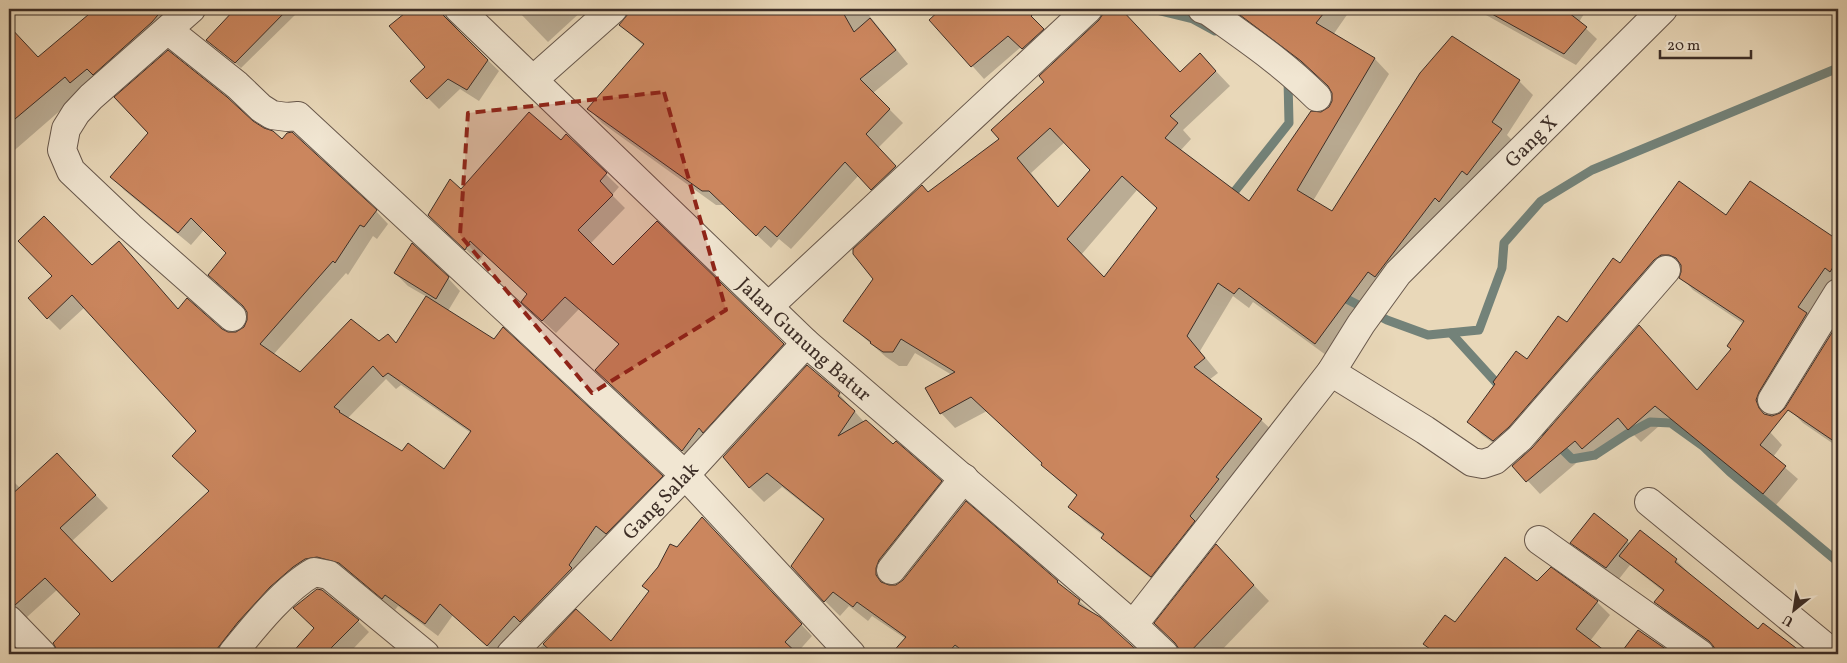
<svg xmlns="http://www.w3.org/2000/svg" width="1847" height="663" font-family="Vollkorn,serif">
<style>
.shadow{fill:#0003;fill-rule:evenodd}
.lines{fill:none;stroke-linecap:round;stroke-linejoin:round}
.stream{stroke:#738279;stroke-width:9}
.building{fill:#cb865e;stroke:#3d2e27;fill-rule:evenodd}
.minor-casing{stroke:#68584c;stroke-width:30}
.minor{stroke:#f1e6d2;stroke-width:28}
.marked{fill:#8f2418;fill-opacity:0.2;stroke:#8f2418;stroke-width:4;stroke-dasharray:10 6;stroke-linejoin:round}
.labels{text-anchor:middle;stroke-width:4.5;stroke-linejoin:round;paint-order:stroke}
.street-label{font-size:20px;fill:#3d2e27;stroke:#f1e6d2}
</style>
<rect width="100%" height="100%" fill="#e9d8b9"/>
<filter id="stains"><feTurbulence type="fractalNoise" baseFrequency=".004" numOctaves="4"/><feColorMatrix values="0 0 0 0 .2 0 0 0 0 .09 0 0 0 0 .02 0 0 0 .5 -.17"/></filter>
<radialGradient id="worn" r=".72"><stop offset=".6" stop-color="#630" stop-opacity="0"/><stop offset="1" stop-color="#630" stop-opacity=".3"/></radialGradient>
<g class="shadow">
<path d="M 97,9 L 177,9 L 9,155 L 9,50 L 20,39 L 38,58 Z"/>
<path d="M 246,9 L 289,9 L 295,15 L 241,68 L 208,40 L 238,17 Z"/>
<path d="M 411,9 L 435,9 L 442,16 L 444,14 L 455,25 L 459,32 L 499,71 L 479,101 L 460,89 L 439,109 L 411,81 L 426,67 L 406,14 Z"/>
<path d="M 516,9 L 584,9 L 548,42 Z"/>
<path d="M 629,9 L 864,9 L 908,64 L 873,93 L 903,123 L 878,148 L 909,181 L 885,203 L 859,175 L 791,249 L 779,239 L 771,248 L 724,205 L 716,205 L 602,123 L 589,109 L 644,46 L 620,25 L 629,14 Z"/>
<path d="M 943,9 L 1022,9 L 1055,42 L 1035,61 L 1021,47 L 984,79 L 931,20 Z"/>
<path d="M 1108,9 L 1119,9 L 1181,74 L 1214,69 L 1230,86 L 1183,130 L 1191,139 L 1180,151 L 1249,203 L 1322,113 L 1330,108 L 1333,100 L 1333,92 L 1317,76 L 1229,9 L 1351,9 L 1333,35 L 1375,59 L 1389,74 L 1313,201 L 1332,213 L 1519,81 L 1533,95 L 1507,135 L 1516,144 L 1330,358 L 1253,302 L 1249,308 L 1233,296 L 1200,351 L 1218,373 L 1209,380 L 1261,420 L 1276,434 L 1166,590 L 1117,552 L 1102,538 L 1104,536 L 1084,521 L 1070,507 L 1077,496 L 1057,479 L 1043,465 L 1044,464 L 987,411 L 955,428 L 941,413 L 952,375 L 915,353 L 907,366 L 899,366 L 886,357 L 844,320 L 875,279 L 929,194 L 1001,140 L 1045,82 L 1100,21 ZM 1065,142 L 1092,170 L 1059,208 L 1031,173 ZM 1137,190 L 1158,208 L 1105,279 L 1081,255 Z"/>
<path d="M 1480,9 L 1587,9 L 1579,22 L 1597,39 L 1576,65 L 1486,15 Z"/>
<path d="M 252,122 L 376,211 L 388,224 L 377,239 L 373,236 L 348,275 L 346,273 L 273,355 L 300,374 L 379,343 L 397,344 L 427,297 L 408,286 L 395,273 L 448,278 L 460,291 L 448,311 L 662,476 L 674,489 L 513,654 L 496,654 L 453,615 L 438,636 L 398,606 L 395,610 L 352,575 L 330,569 L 234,654 L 58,654 L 58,650 L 82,614 L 58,589 L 27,617 L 19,617 L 9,624 L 9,477 L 20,488 L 69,467 L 108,508 L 72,541 L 112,583 L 211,491 L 198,431 L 85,307 L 60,330 L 48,318 L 92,267 L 119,243 L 179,310 L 228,333 L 237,333 L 245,328 L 249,320 L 248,311 L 228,253 L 204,230 L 191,245 L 124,190 L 112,177 ZM 386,379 L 396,389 L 401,385 L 471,433 L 445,471 L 402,453 L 347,419 Z"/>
<path d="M 566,135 L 619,187 L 612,195 L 625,208 L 590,244 L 613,267 L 783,345 L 796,358 L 695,463 L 610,383 L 620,345 L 579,309 L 556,333 L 536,315 L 528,294 L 484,253 L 479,262 L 443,228 L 461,191 L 561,141 Z"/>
<path d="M 1750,182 L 1838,242 L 1838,280 L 1816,325 L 1752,420 L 1770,432 L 1782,445 L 1773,457 L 1798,479 L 1776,505 L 1668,418 L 1641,442 L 1630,431 L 1596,460 L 1588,453 L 1540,494 L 1514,466 L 1533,449 L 1639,327 L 1698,391 L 1732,349 L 1744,324 L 1693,290 L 1681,277 L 1682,267 L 1674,267 L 1507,453 L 1482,435 L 1469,422 L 1527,360 L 1567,324 L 1620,265 L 1727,217 Z"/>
<path d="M 1838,343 L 1838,447 L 1803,423 L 1792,412 Z"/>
<path d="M 839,394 L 865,423 L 941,482 L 956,497 L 893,575 L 890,587 L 1045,573 L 975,654 L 893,654 L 906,639 L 872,616 L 868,621 L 849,606 L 840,616 L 825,601 L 824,520 L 782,487 L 764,502 L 749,487 Z"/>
<path d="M 713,529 L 812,636 L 796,654 L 534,654 L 576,611 L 611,643 L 650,591 L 677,549 Z"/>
<path d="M 1640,532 L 1676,560 L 1689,573 L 1688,574 L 1759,630 L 1795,649 L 1800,654 L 1721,654 L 1715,647 L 1668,615 L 1656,602 L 1664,592 L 1630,565 L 1619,579 L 1584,555 L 1572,543 L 1627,541 L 1630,544 Z"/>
<path d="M 1231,561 L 1269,601 L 1218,654 L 1180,654 L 1180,649 Z"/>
<path d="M 1537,583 L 1597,602 L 1610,615 L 1590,641 L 1607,654 L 1435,654 L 1425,644 L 1455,624 Z"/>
<path d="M 1060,585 L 1099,618 L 1139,654 L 1005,654 Z"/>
<path d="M 358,621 L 369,632 L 353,649 L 358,654 L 293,654 L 315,629 Z"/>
<path d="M 1639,631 L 1672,654 L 1621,654 Z"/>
<path d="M 9,643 L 10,645 L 19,654 L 9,654 Z"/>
</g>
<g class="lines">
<g class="stream">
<path d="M 1152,9 L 1193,19 L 1215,31"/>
<path d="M 1232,201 L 1231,196 L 1289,123 L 1288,80"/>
<path d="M 1337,294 L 1387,320 L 1428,335 L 1479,330 L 1502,268 L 1504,243 L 1541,201 L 1592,170 L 1838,68"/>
<path d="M 1451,333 L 1502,389"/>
<path d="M 1536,423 L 1572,459 L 1595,455 L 1627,434 L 1650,422 L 1671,423 L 1703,446 L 1730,472 L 1838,562"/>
</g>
</g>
<g class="building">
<path d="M 95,9 L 163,9 L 152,22 L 93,75 L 87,69 L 70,83 L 65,77 L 9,124 L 9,26 L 38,57 Z"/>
<path d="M 235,9 L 288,9 L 235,63 L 206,40 Z"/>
<path d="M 410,9 L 437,9 L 488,60 L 467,90 L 448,79 L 427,99 L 410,81 L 425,67 L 389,26 Z"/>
<path d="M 628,9 L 841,9 L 854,32 L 870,18 L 896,50 L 860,79 L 890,109 L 866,134 L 896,166 L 871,190 L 845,162 L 777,237 L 765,226 L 756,236 L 709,191 L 702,191 L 587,109 L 644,44 L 619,25 L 628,14 Z"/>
<path d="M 941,9 L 1039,9 L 1031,16 L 1044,29 L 1022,49 L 1008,36 L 971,67 L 929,20 Z"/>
<path d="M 1106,9 L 1121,9 L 1180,72 L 1200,53 L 1216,71 L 1170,116 L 1178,123 L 1165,138 L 1249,201 L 1311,111 L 1321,112 L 1329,107 L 1332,101 L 1332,93 L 1328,86 L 1301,61 L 1232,9 L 1327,9 L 1316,23 L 1375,58 L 1297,190 L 1332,211 L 1420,73 L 1452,36 L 1520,80 L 1492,122 L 1502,129 L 1467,175 L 1462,171 L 1439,202 L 1435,198 L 1375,277 L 1368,272 L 1315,344 L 1239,288 L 1234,294 L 1218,283 L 1187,336 L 1205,358 L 1194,367 L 1262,419 L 1216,477 L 1219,479 L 1190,516 L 1195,521 L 1151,577 L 1101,538 L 1104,534 L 1068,507 L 1077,495 L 1041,465 L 1042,463 L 971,397 L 940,414 L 925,388 L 955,372 L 901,339 L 893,352 L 883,352 L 870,343 L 871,342 L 843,321 L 873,279 L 853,254 L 853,249 L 922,185 L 928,192 L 999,139 L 991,130 L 1044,82 L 1039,76 L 1099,20 ZM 1050,128 L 1090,170 L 1058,207 L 1017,158 ZM 1122,176 L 1157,208 L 1104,277 L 1067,239 Z"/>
<path d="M 1483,9 L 1564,9 L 1587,27 L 1564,54 Z"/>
<path d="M 168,50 L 227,97 L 253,121 L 264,128 L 273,131 L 282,139 L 287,133 L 292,132 L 377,210 L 364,227 L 360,225 L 335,263 L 333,261 L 260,344 L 300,372 L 351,319 L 379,341 L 388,334 L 396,343 L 426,296 L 494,339 L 503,327 L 663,476 L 606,534 L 596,526 L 569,565 L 572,568 L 520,622 L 514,616 L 487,646 L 440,604 L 425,624 L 385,595 L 382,599 L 339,563 L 317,557 L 305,559 L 293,567 L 270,587 L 238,622 L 213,654 L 57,654 L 57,650 L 53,643 L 80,614 L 45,578 L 14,606 L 9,605 L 9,497 L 57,453 L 96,495 L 60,528 L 112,582 L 209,491 L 172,456 L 196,431 L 72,295 L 47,319 L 28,298 L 52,276 L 18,241 L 44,216 L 92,265 L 119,241 L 178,309 L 187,298 L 222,329 L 228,332 L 236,332 L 244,327 L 247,320 L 247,312 L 243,306 L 208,275 L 226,253 L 191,218 L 178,233 L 110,177 L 148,133 L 114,97 ZM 373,366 L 383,377 L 388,373 L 471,431 L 444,469 L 408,443 L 402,451 L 339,412 L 340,411 L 334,407 Z"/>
<path d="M 529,112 L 561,140 L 566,134 L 607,173 L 600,181 L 613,195 L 578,230 L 613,265 L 657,221 L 784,344 L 703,433 L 699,428 L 682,451 L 595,370 L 619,344 L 565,297 L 542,321 L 521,302 L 527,294 L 470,241 L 465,250 L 428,215 L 450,179 L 461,189 Z"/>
<path d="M 1679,181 L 1726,215 L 1750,181 L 1838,240 L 1838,259 L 1830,272 L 1825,268 L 1798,307 L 1807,313 L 1759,392 L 1756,400 L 1759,408 L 1764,414 L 1772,416 L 1780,413 L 1785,408 L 1833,331 L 1838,334 L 1838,444 L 1788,410 L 1760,445 L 1786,466 L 1763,494 L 1655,406 L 1628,430 L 1618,418 L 1582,449 L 1575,441 L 1526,482 L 1512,466 L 1532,448 L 1639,325 L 1697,390 L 1731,349 L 1727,346 L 1744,321 L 1679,278 L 1681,272 L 1681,265 L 1676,258 L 1669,255 L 1661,255 L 1654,260 L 1509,427 L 1493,441 L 1467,422 L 1495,384 L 1493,382 L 1516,351 L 1527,359 L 1558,316 L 1567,322 L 1613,258 L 1620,263 Z"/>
<path d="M 412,243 L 449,277 L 436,299 L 394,273 Z"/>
<path d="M 807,365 L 840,393 L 838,396 L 855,411 L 838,436 L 866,420 L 893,444 L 896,441 L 942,481 L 879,560 L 876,568 L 876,575 L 881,582 L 889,585 L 896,585 L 903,580 L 966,501 L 1058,581 L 1057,582 L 1080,600 L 1078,604 L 1100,617 L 1141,654 L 967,654 L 955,645 L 947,654 L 891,654 L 906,637 L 857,602 L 853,607 L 833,592 L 824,602 L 791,566 L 824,519 L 767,473 L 749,488 L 723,457 Z"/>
<path d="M 1594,513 L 1628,540 L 1606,568 L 1570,543 Z"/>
<path d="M 702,517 L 802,624 L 785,642 L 798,654 L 554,654 L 543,644 L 576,609 L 611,641 L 649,591 L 642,586 L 658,567 L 670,544 L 677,547 Z"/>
<path d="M 1640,530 L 1677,559 L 1675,562 L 1758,629 L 1763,623 L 1804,654 L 1715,654 L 1714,647 L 1709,641 L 1654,602 L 1664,590 L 1619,556 Z"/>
<path d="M 1216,544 L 1254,585 L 1188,654 L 1179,654 L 1179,649 L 1175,643 L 1154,623 Z"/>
<path d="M 1505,557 L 1537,581 L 1551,567 L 1598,601 L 1576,629 L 1609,654 L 1437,654 L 1423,644 L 1445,615 L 1455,622 Z"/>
<path d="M 317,589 L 322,590 L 359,620 L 325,654 L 291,654 L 314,628 L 293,608 Z"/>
<path d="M 1638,630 L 1673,654 L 1620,654 Z"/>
</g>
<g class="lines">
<defs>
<g id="minor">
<path d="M 191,9 L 91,97 L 76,113 L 66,129 L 62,150 L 71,171 L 130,227 L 232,317"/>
<path id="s1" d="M 459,9 L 806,343 L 1133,625 L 1164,654"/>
<path d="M 1202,9 L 1208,11 C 1247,39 1283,63 1317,97"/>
<path d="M 168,30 L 237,85 L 261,108 L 272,115 L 287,117 L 298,116 L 685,475 L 851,654"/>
<path d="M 533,80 L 613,9"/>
<path d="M 769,306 L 1088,9"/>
<path d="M 1331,372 L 1425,430 L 1472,462 L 1483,464 L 1495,460 L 1520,438 L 1666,270"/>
<path d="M 1772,400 L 1838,293"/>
<path d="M 1649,502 L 1834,654"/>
<path d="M 1539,540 L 1700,654"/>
<path d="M 891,570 L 964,478"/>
<path d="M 9,620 L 42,654"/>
<path id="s2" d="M 1133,625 L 1331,372 L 1361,324 L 1398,273 L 1663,9"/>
<path d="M 232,654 C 254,627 284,589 314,572 L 329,575 L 425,654"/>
<path id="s3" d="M 511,654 L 685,475 L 806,343"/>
</g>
</defs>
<use href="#minor" class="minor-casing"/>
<use href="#minor" class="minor"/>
</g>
<path class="marked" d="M 664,92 L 726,310 L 592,393 L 460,235 L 468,113 Z"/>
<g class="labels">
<g class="street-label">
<text dy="7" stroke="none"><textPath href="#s2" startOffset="628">Gang X</textPath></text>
<text dy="7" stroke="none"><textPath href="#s1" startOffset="478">Jalan Gunung Batur</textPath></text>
<text dy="7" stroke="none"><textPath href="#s3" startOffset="214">Gang Salak</textPath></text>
</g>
</g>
<rect width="1847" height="663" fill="none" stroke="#e9d8b9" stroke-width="30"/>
<rect x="10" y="10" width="1827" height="643" fill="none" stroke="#3d2e27" stroke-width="2.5"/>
<rect x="15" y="15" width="1817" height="633" fill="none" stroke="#3d2e27"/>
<g transform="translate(1794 610) rotate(210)" stroke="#f1e6d2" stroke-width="4" paint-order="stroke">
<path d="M0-4L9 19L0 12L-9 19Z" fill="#3d2e27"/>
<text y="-8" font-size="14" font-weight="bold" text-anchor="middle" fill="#3d2e27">U</text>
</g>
<path d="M1660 50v8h91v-8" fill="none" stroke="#3d2e27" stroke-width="2.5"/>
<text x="1667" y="50" font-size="15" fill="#3d2e27" stroke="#f1e6d2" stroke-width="4" paint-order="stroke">20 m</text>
<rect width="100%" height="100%" filter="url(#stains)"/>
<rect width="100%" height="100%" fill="url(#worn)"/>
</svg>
